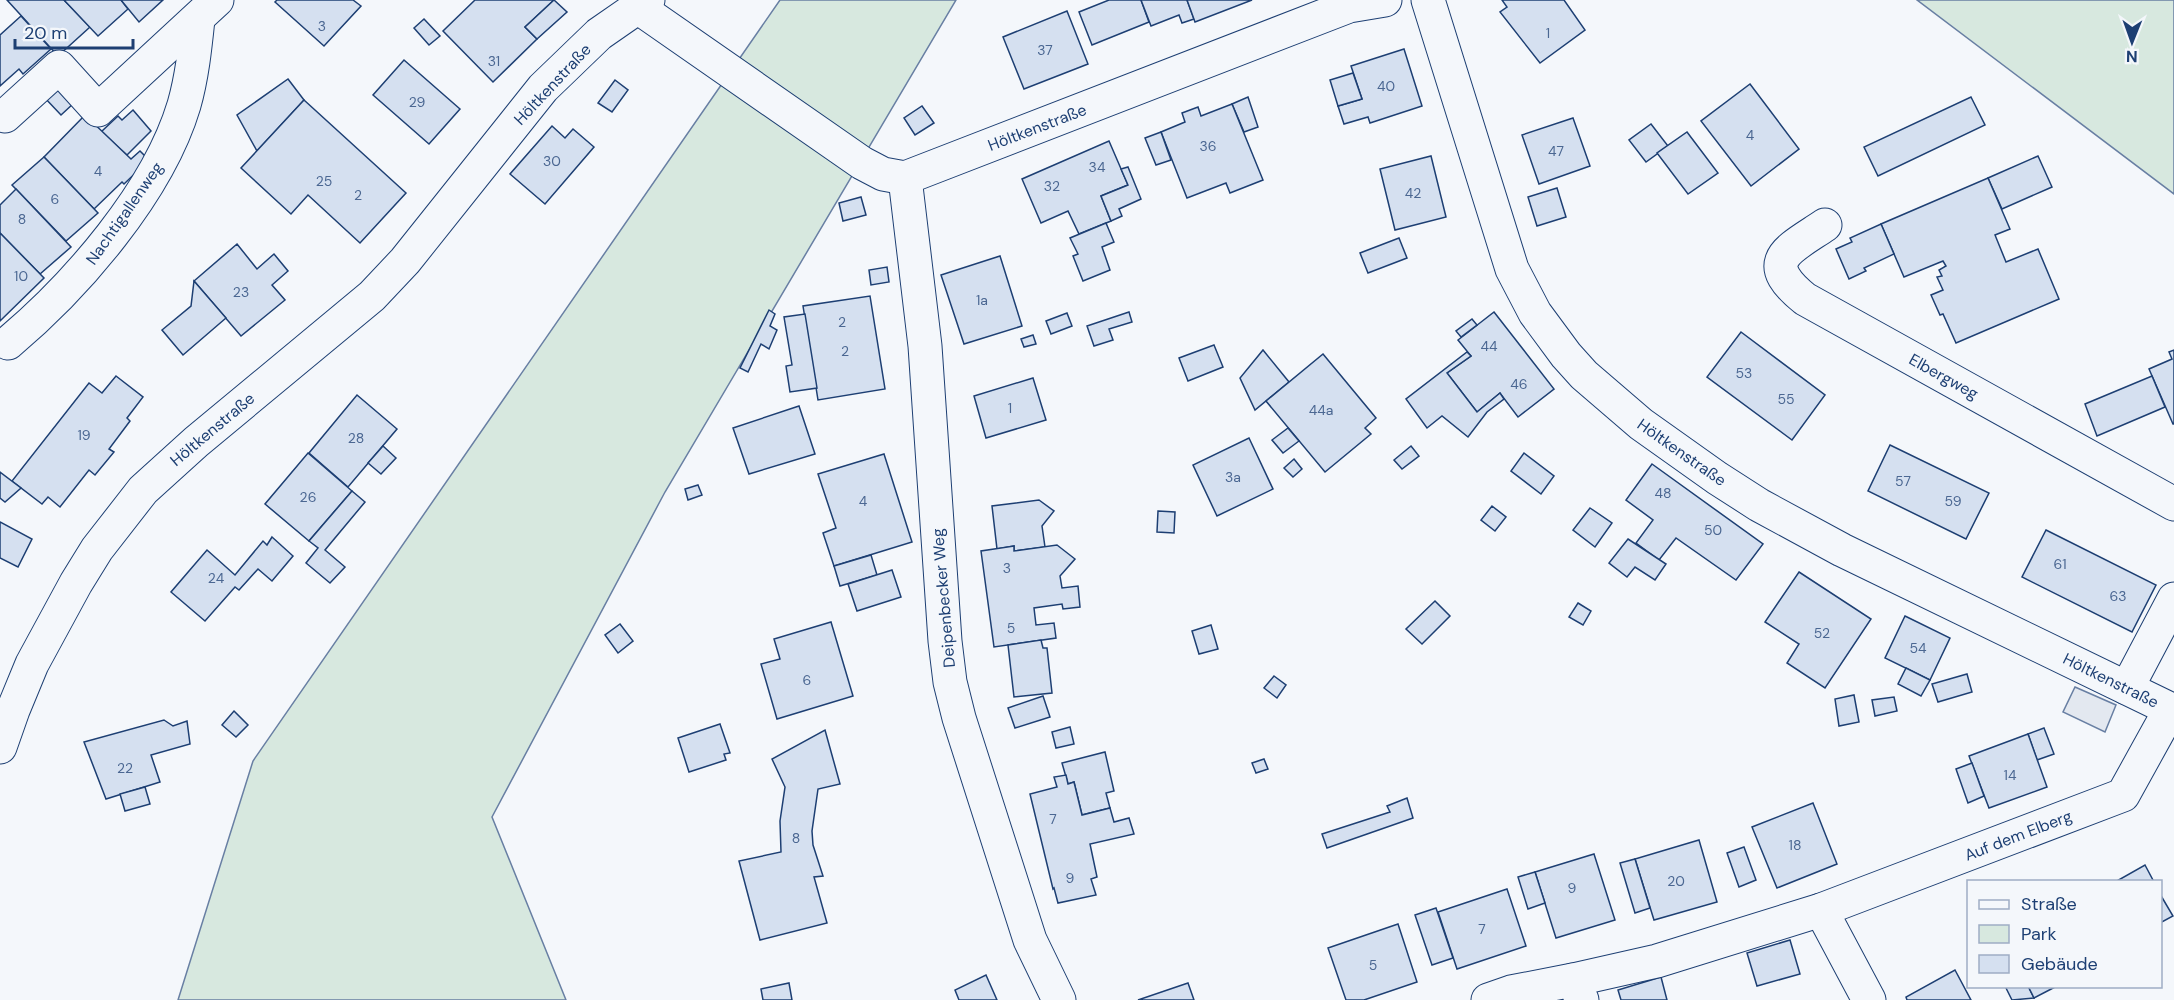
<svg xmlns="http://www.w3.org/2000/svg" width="2174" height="1000" font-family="'DM Sans',sans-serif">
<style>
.green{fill:#d7e8df;stroke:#687fa3;stroke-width:1.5}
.parking{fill:#e3e8f0;stroke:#687fa3;stroke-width:1.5}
.building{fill:#d5e0f0;stroke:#1d3f73;stroke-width:1.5}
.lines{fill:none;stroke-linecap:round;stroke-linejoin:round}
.minor-casing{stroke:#1d3f73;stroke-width:35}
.minor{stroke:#f4f7fb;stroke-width:33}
.labels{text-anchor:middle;stroke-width:4.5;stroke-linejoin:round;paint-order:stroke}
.number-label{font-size:14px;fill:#4b6792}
.street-label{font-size:16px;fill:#1d3f73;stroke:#f4f7fb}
</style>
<rect width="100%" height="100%" fill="#f4f7fb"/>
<g class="green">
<path d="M 780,0 L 956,0 L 665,492 L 492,817 L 566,1000 L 178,1000 L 253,761 Z"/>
<path d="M 1917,0 L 2174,0 L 2174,194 Z"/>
</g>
<path class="parking" d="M 2075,687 L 2116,705 L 2105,732 L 2063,712 Z"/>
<g class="building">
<path d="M 7,0 L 64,0 L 90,27 L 58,56 Z"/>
<path d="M 64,0 L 121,0 L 128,9 L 98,36 Z"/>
<path d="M 121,0 L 163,0 L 139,22 Z"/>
<path d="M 277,0 L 353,0 L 361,6 L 324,46 L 275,2 Z"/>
<path d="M 475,0 L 554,0 L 525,27 L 537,39 L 493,82 L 443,31 Z"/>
<path d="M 554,0 L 567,12 L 537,39 L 525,27 Z"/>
<path d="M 1109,0 L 1141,0 L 1149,22 L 1092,45 L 1079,12 Z"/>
<path d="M 1141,0 L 1187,0 L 1194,19 L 1182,23 L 1179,15 L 1151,26 Z"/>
<path d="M 1187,0 L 1252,0 L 1195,22 Z"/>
<path d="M 1502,0 L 1564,0 L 1585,30 L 1540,63 L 1500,12 L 1507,7 Z"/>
<path d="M 1067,11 L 1088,64 L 1024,89 L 1003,37 Z"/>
<path d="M 21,16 L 51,49 L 23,74 L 19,69 L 0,86 L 0,35 Z"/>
<path d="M 424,19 L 440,36 L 429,45 L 414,28 Z"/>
<path d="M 1404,49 L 1422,106 L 1370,123 L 1368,117 L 1344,124 L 1338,106 L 1362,99 L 1351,66 Z"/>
<path d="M 404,60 L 460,109 L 429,144 L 373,95 Z"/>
<path d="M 1353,73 L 1362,99 L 1338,106 L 1330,80 Z"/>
<path d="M 288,79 L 304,100 L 257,151 L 237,115 Z"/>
<path d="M 615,80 L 628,90 L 612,112 L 598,103 Z"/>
<path d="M 57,84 L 74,103 L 61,115 L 44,97 Z"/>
<path d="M 1750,84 L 1799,149 L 1751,186 L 1701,121 Z"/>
<path d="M 1248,97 L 1258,127 L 1244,132 L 1232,104 Z"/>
<path d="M 1971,97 L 1985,125 L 1878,176 L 1864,147 Z"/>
<path d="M 304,100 L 406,193 L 360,243 L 308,195 L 291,214 L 241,168 Z"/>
<path d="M 1232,104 L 1263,180 L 1230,193 L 1226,183 L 1187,198 L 1161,132 L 1185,122 L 1182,113 L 1198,107 L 1201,116 Z"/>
<path d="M 922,106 L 934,123 L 915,135 L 904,118 Z"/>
<path d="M 133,110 L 151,131 L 127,155 L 101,132 L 118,116 L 122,120 Z"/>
<path d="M 85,115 L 131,159 L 140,151 L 149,160 L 124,184 L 122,182 L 94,209 L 44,157 Z"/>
<path d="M 1573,118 L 1590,166 L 1539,184 L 1522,135 Z"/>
<path d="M 1651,124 L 1668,146 L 1646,162 L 1629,140 Z"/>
<path d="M 552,126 L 565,138 L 573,129 L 594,147 L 545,204 L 510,174 Z"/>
<path d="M 1161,132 L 1171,160 L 1156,165 L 1145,138 Z"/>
<path d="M 1687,132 L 1718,173 L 1688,194 L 1657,153 Z"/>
<path d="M 1109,141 L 1128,185 L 1101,196 L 1111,221 L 1079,234 L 1068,211 L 1041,223 L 1022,179 Z"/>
<path d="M 1431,156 L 1446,217 L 1395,230 L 1380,169 Z"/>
<path d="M 2038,156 L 2052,187 L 2002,209 L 1988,178 Z"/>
<path d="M 44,157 L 98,213 L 66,241 L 12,185 Z"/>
<path d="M 1128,167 L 1141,199 L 1119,209 L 1122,216 L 1111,221 L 1101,196 L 1128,185 L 1121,169 Z"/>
<path d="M 1988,178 L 2010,229 L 1995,235 L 2006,262 L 2038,249 L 2059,299 L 1956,343 L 1943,314 L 1940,315 L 1931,295 L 1943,290 L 1937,277 L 1942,276 L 1939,270 L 1946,266 L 1943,261 L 1904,277 L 1881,224 Z"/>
<path d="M 1557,188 L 1566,217 L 1537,226 L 1528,197 Z"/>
<path d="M 16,189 L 71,247 L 40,274 L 0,233 L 0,205 Z"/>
<path d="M 861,197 L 866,215 L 843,221 L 839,203 Z"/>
<path d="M 1106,223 L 1114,242 L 1102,247 L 1110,270 L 1083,281 L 1073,256 L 1078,254 L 1070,238 Z"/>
<path d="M 1881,224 L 1894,254 L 1864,268 L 1866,271 L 1849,279 L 1836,249 L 1852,242 L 1850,238 Z"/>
<path d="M 0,233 L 44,278 L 0,321 Z"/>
<path d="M 1399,238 L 1407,258 L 1368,273 L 1360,253 Z"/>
<path d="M 237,244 L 257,269 L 274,254 L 288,271 L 272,285 L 285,300 L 241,336 L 194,281 Z"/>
<path d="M 1000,256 L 1022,326 L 964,344 L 941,275 Z"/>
<path d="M 887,267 L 889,282 L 871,285 L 869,270 Z"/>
<path d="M 194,281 L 226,318 L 183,355 L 162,330 L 191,306 Z"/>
<path d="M 870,296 L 885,389 L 818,400 L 803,306 Z"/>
<path d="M 769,310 L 775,314 L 770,326 L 777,330 L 769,349 L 761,344 L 748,372 L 740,368 Z"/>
<path d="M 1129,312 L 1132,322 L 1109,329 L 1113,340 L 1094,346 L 1087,326 Z"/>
<path d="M 1494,312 L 1554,389 L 1518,417 L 1500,393 L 1477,412 L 1447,373 L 1471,356 L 1458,340 Z"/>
<path d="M 1067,313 L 1072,326 L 1051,334 L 1046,321 Z"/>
<path d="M 805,314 L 817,388 L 790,392 L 786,366 L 792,365 L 784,317 Z"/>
<path d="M 1472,319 L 1477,325 L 1461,337 L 1456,331 Z"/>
<path d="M 1741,332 L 1825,395 L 1792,440 L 1707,377 Z"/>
<path d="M 1033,335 L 1036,344 L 1024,347 L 1021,339 Z"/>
<path d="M 1214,345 L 1223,367 L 1188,381 L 1179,358 Z"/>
<path d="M 1263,350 L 1289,382 L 1255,410 L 1240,378 Z"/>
<path d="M 2174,350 L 2174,424 L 2173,424 L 2149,369 L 2172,359 L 2169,352 Z"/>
<path d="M 1467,352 L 1471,356 L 1447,373 L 1477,412 L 1500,393 L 1504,399 L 1487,412 L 1468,437 L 1442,416 L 1427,428 L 1406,399 Z"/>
<path d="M 1323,354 L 1376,418 L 1365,428 L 1371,434 L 1325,472 L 1266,401 Z"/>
<path d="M 116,376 L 143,397 L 127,418 L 130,421 L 109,449 L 114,452 L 95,475 L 89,470 L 60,507 L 48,497 L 42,504 L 12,481 L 89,383 L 102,393 Z"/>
<path d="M 2152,376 L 2165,407 L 2097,436 L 2085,404 Z"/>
<path d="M 1033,378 L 1046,420 L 986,438 L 974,396 Z"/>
<path d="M 357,395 L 397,429 L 348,487 L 309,453 Z"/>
<path d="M 799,406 L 815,454 L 749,474 L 733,428 Z"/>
<path d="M 1288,428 L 1299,441 L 1283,453 L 1272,440 Z"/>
<path d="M 1249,438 L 1273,489 L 1217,516 L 1193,465 Z"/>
<path d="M 1890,445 L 1989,493 L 1966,539 L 1868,491 Z"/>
<path d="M 383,446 L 396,458 L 381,474 L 368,463 Z"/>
<path d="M 1411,446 L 1419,456 L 1402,469 L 1394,460 Z"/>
<path d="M 308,453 L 352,491 L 309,541 L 265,504 Z"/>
<path d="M 1524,453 L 1554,476 L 1541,494 L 1511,471 Z"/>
<path d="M 884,454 L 912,542 L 834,566 L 823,533 L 836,528 L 818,474 Z"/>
<path d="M 1294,459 L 1302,469 L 1293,477 L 1284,468 Z"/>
<path d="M 1652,464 L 1763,544 L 1736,580 L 1676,538 L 1659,560 L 1636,543 L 1653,520 L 1626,500 Z"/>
<path d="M 0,472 L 21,488 L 5,502 L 0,498 Z"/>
<path d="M 698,485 L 702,495 L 688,500 L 685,489 Z"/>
<path d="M 352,491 L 365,502 L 325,550 L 345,567 L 330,583 L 306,563 L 318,548 L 309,541 Z"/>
<path d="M 1039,500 L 1054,511 L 1042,526 L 1045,547 L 1014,551 L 1014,546 L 997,549 L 992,506 Z"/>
<path d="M 1492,506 L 1506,517 L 1495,531 L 1481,520 Z"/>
<path d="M 1590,508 L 1612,523 L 1595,547 L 1573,530 Z"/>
<path d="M 1158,511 L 1175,512 L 1174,533 L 1157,532 Z"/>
<path d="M 0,522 L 32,539 L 18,567 L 0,558 Z"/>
<path d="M 2046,530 L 2156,585 L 2132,632 L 2022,577 Z"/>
<path d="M 272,537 L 293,556 L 272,581 L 258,569 L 239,590 L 235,587 L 205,621 L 171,592 L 207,550 L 235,575 L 263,541 L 267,545 Z"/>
<path d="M 1628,539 L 1666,564 L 1655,580 L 1635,567 L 1627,577 L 1609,563 Z"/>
<path d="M 1057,545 L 1075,559 L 1060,576 L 1062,588 L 1078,586 L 1080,607 L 1063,609 L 1062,604 L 1034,608 L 1036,625 L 1054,623 L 1056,638 L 994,647 L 981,551 L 1014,546 L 1014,551 Z"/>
<path d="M 871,555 L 877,575 L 840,586 L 834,566 Z"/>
<path d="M 892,570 L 901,597 L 857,611 L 848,584 Z"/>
<path d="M 1799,572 L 1871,619 L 1825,688 L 1787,663 L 1799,644 L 1765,622 Z"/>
<path d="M 1435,601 L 1450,616 L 1422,644 L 1406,629 Z"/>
<path d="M 1578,603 L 1591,611 L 1583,625 L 1569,617 Z"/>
<path d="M 1905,616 L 1950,638 L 1930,680 L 1885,658 Z"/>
<path d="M 831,622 L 853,696 L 777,719 L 761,664 L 780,659 L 774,639 Z"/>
<path d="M 620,624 L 633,641 L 618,653 L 605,635 Z"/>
<path d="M 1211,625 L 1218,649 L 1199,654 L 1192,631 Z"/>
<path d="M 1041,640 L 1043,648 L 1047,648 L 1052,693 L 1014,697 L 1008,645 Z"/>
<path d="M 1906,668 L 1930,680 L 1921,696 L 1898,684 Z"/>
<path d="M 1967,674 L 1972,692 L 1938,702 L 1932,684 Z"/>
<path d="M 1274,676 L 1286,685 L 1277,698 L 1264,688 Z"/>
<path d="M 1854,695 L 1859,722 L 1839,726 L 1835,699 Z"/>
<path d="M 1043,696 L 1050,717 L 1015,728 L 1008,708 Z"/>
<path d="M 1894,697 L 1897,711 L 1875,716 L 1872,700 Z"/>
<path d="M 234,711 L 248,725 L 236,737 L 222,725 Z"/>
<path d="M 164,720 L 173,726 L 187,721 L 190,744 L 151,755 L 160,782 L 106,799 L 84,742 Z"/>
<path d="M 720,724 L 730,753 L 724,754 L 726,760 L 689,772 L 678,738 Z"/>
<path d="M 1070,727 L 1074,744 L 1056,748 L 1052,732 Z"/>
<path d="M 2044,728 L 2054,754 L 2037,760 L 2028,734 Z"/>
<path d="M 825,730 L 840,784 L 818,789 L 812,831 L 813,845 L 823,876 L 814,877 L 827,923 L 760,940 L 739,861 L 781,852 L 780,821 L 785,787 L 772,759 Z"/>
<path d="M 2028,734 L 2047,787 L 1989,808 L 1969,756 Z"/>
<path d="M 1105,752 L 1114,791 L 1106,793 L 1110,808 L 1082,815 L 1074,782 L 1068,784 L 1062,763 Z"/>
<path d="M 1264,759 L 1268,769 L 1256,773 L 1252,763 Z"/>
<path d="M 1972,763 L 1984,796 L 1968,803 L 1956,769 Z"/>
<path d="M 1066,775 L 1068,784 L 1074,782 L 1082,815 L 1110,808 L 1114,822 L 1129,818 L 1134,834 L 1090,844 L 1097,877 L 1091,879 L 1096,895 L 1058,903 L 1054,888 L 1053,889 L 1030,794 L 1057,787 L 1054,777 Z"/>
<path d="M 145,787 L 150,804 L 125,811 L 120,794 Z"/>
<path d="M 1407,798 L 1413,818 L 1327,848 L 1322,834 L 1390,812 L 1387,806 Z"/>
<path d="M 1813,803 L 1837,864 L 1777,888 L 1752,827 Z"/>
<path d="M 1699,840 L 1717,902 L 1654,920 L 1635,859 Z"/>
<path d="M 1744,847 L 1756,880 L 1739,887 L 1727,853 Z"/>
<path d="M 1594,854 L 1615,920 L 1556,938 L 1535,872 Z"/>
<path d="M 1635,859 L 1650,908 L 1635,913 L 1620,863 Z"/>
<path d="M 2145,865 L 2154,882 L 2115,882 Z"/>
<path d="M 1535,872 L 1545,903 L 1528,909 L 1518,877 Z"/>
<path d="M 1507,889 L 1526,946 L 1457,969 L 1438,912 Z"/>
<path d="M 2160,894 L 2173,916 L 2160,923 Z"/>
<path d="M 1436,908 L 1453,958 L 1432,965 L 1415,915 Z"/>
<path d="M 1398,924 L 1417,982 L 1364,1000 L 1346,1000 L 1328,948 Z"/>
<path d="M 1790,940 L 1800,974 L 1757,986 L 1747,953 Z"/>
<path d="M 1955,970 L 1971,1000 L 1907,1000 L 1906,997 Z"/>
<path d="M 986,975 L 997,1000 L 959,1000 L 955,990 Z"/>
<path d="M 1661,977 L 1667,1000 L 1621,1000 L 1618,990 Z"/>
<path d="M 789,983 L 792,1000 L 763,1000 L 761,989 Z"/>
<path d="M 1188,983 L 1194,1000 L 1138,1000 Z"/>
<path d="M 2005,986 L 2028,986 L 2034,998 L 2012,1000 Z"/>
<path d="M 2028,986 L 2057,986 L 2034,998 Z"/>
</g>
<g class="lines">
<defs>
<g id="minor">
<path d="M 1428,0 L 1512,269 L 1535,313 L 1566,355 L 1584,375 L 1641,424 L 1717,478 L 1759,505 L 1842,550 L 2174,711"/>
<path d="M 639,8 L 862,163 L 883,174 L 905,178 L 1349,6 L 1385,0"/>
<path d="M 5,116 L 59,67 L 98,110 L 217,0"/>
<path d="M 905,178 L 925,346 L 945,641 L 950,682 L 959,718 L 1030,940 L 1059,1000"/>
<path d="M 1825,225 C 1788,250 1758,261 1805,299 L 2174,504"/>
<path d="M 8,343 C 76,286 158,192 184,105 C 192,77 195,48 198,19"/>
<path d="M 2127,688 L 2174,599"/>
<path d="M 0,747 L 13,710 L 32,664 L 76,583 L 97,549 L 143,490 L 196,442 L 372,296 L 405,261 L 543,88 L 599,34 L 648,0"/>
<path d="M 1821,910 L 1869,1000"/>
<path d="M 1573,980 L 1657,961 L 1821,910 L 2123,795 L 2170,710"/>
<path d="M 1488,1000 L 1511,992 L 1573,980 L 1582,1000"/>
</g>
</defs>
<use href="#minor" class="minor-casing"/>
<use href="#minor" class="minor"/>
</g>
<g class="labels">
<g class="number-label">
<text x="322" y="31">3</text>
<text x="1548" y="38">1</text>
<text x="1045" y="55">37</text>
<text x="494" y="66">31</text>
<text x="1386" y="91">40</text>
<text x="417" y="107">29</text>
<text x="1750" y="140">4</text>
<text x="1208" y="151">36</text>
<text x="1556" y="156">47</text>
<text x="552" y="166">30</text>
<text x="1097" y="172">34</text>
<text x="98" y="176">4</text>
<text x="324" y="186">25</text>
<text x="1052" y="191">32</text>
<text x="1413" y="198">42</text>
<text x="358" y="200">2</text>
<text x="55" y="204">6</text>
<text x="22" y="224">8</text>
<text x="21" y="281">10</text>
<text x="241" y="297">23</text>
<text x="982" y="305">1a</text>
<text x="842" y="327">2</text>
<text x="1489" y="351">44</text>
<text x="845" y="356">2</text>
<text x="1744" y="378">53</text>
<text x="1519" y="389">46</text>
<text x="1786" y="404">55</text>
<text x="1010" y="413">1</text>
<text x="1321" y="415">44a</text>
<text x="84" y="440">19</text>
<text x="356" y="443">28</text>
<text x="1233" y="482">3a</text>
<text x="1903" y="486">57</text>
<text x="1663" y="498">48</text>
<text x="308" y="502">26</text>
<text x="863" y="506">4</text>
<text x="1953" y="506">59</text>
<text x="1713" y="535">50</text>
<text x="2060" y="569">61</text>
<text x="1007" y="573">3</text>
<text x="216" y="583">24</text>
<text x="2118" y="601">63</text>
<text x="1011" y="633">5</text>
<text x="1822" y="638">52</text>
<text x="1918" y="653">54</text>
<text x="807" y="685">6</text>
<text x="125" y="773">22</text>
<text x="2010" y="780">14</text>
<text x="1053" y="824">7</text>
<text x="796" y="843">8</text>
<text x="1795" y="850">18</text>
<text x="1070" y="883">9</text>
<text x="1676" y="886">20</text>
<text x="1572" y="893">9</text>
<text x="1482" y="934">7</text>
<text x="1373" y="970">5</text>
</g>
<g class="street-label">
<text transform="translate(552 84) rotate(-47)" y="6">Höltkenstraße</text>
<text transform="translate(1037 127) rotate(-21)" y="6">Höltkenstraße</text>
<text transform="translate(124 213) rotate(-55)" y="6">Nachtigallenweg</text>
<text transform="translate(1944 376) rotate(29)" y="6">Elbergweg</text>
<text transform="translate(212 429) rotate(-40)" y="6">Höltkenstraße</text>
<text transform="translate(1682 452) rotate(35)" y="6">Höltkenstraße</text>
<text transform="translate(943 598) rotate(-95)" y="6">Deipenbecker Weg</text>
<text transform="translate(2111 680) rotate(26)" y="6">Höltkenstraße</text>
<text transform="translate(2018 835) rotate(-21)" y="6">Auf dem Elberg</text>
</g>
</g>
<rect x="1967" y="880" width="195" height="108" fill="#f4f7fb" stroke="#9eadc5" stroke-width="1.5"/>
<rect x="1979" y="900" width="30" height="9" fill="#f4f7fb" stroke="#9eadc5" stroke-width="1.5"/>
<text x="2021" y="910" font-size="18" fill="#1d3f73">Straße</text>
<rect x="1979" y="925" width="30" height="18" fill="#d7e8df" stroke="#9eadc5" stroke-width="1.5"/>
<text x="2021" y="940" font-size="18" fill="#1d3f73">Park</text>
<rect x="1979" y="955" width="30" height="18" fill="#d5e0f0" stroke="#9eadc5" stroke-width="1.5"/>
<text x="2021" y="970" font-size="18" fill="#1d3f73">Gebäude</text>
<g transform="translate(2132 42) rotate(181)" stroke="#f4f7fb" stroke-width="4.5" paint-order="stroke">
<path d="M0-4.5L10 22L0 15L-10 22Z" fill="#1d3f73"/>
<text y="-9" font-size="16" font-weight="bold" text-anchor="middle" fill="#1d3f73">N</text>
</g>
<path d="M15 39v9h118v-9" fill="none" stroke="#1d3f73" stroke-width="3"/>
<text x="24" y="39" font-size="18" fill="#1d3f73" stroke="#f4f7fb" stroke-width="4.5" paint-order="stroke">20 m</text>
</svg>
